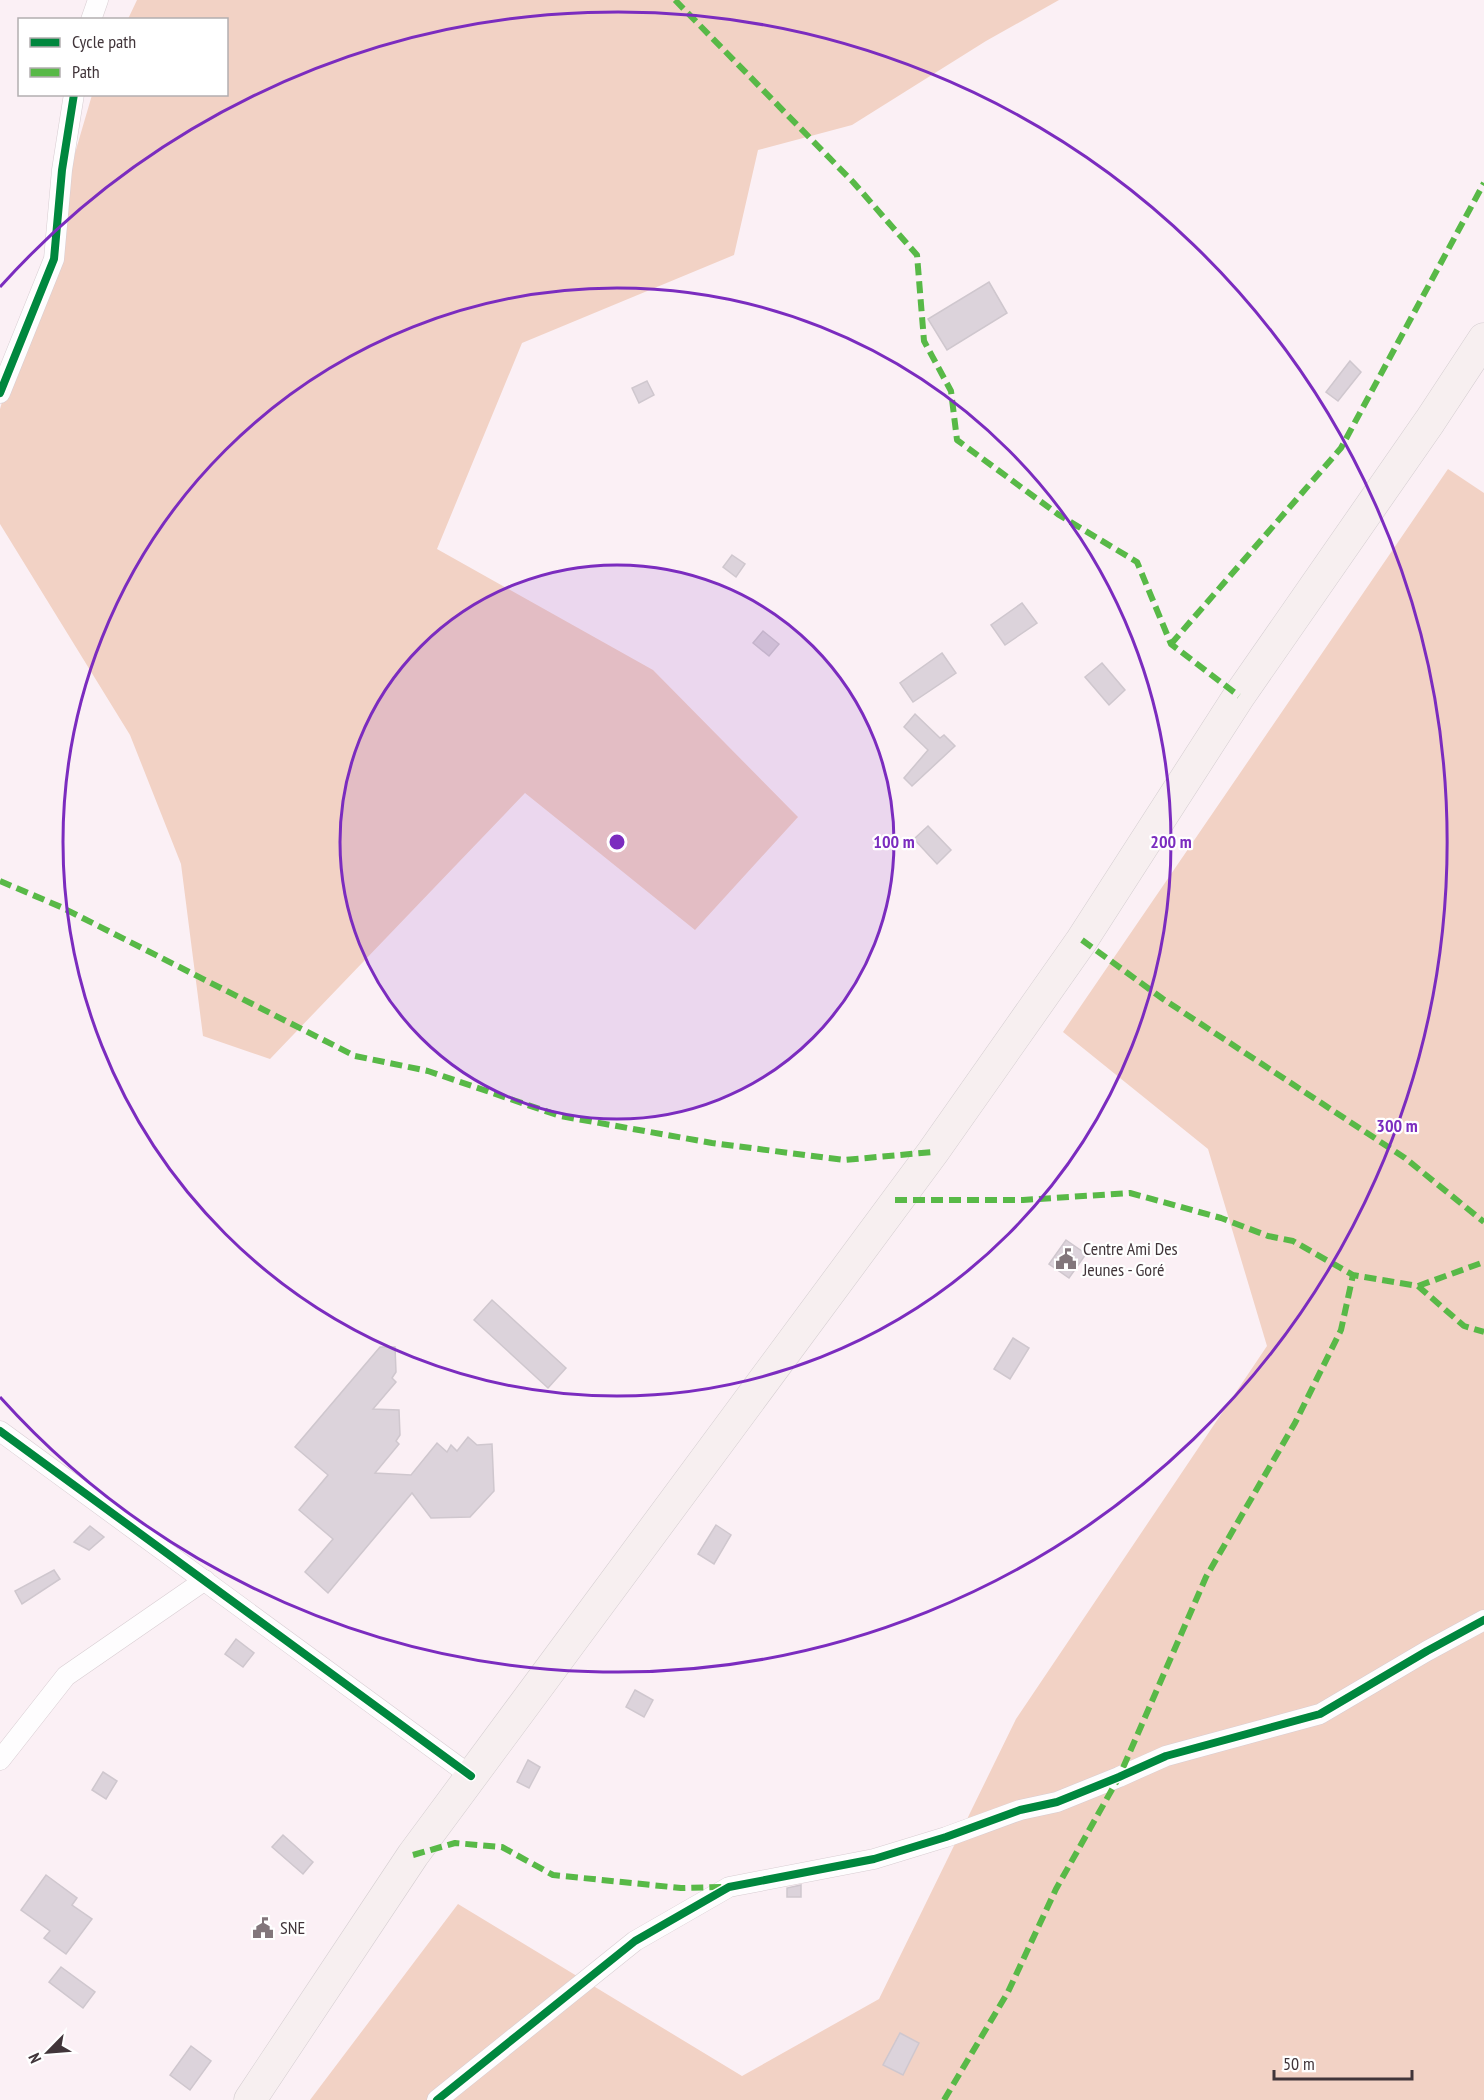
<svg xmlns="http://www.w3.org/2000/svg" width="1484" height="2100" font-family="'PT Sans Narrow',sans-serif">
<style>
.green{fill:#f2d2c5}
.building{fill:#dcd3db;stroke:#cfc7ce;stroke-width:1.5}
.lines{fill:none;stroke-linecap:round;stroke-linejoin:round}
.street-casing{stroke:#d8cdd2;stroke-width:21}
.primary-casing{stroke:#d4cdd0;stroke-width:33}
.street{stroke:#fefdfe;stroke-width:20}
.primary{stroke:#f7eff0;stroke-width:32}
.quiet{stroke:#58b947;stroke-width:6;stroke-dasharray:12 6;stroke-linecap:butt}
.cycleway-casing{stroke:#fff;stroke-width:11}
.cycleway{stroke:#00873e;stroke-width:8}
.ring{fill:none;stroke:#7b2cbf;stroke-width:3}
.labels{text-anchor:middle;stroke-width:4.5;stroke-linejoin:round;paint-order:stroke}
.poi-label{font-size:18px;fill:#41353a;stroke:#fff;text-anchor:start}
.centre{fill:#7b2cbf;stroke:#fff;stroke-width:3}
.ring-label{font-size:18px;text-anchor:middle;font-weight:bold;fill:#7b2cbf;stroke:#fff;stroke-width:4.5;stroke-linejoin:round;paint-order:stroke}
</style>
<rect width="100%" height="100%" fill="#fbf0f5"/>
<g class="green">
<path d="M 137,0 L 1059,0 L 986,41 L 852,125 L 758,150 L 734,255 L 522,343 L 437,549 L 653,670 L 798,817 L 695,930 L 525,793 L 270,1059 L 203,1036 L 181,864 L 130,735 L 0,524 L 0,409 L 92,95 L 226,94 L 226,20 L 128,19 Z"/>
<path d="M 1448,469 L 1484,493 L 1484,2100 L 310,2100 L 458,1904 L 742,2076 L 879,1999 L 1016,1719 L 1267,1346 L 1208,1149 L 1063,1032 Z"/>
</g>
<g class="building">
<path d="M 989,282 L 1007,313 L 947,350 L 928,319 Z"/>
<path d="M 1350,361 L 1361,372 L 1338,401 L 1326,392 Z"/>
<path d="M 647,381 L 654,395 L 639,403 L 632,388 Z"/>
<path d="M 732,555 L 745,564 L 736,577 L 723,567 Z"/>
<path d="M 1022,603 L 1037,623 L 1005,645 L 991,625 Z"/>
<path d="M 763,631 L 779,644 L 769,656 L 753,643 Z"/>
<path d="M 942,653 L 956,673 L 913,702 L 900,683 Z"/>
<path d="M 1102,663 L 1125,690 L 1109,705 L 1085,677 Z"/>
<path d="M 915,714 L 940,738 L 944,735 L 955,746 L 912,786 L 904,778 L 928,750 L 904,727 Z"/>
<path d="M 928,826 L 951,850 L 937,864 L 914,839 Z"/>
<path d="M 1066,1240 L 1086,1254 L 1069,1278 L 1049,1264 Z"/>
<path d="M 492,1300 L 566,1368 L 548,1388 L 474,1320 Z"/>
<path d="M 1013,1338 L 1029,1348 L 1010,1379 L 994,1369 Z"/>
<path d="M 380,1347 L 395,1347 L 396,1372 L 392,1378 L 396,1382 L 373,1409 L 399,1410 L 400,1435 L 396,1441 L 399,1444 L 375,1473 L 411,1475 L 437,1443 L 447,1452 L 451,1445 L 457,1451 L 468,1437 L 477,1445 L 492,1444 L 494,1491 L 470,1517 L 431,1518 L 412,1493 L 328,1593 L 305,1572 L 333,1539 L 299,1510 L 328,1475 L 295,1447 Z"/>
<path d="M 716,1525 L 731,1535 L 714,1564 L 698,1554 Z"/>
<path d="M 90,1526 L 104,1537 L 89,1550 L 74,1542 Z"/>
<path d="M 54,1570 L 60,1579 L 22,1604 L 15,1591 Z"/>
<path d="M 236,1639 L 254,1653 L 243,1667 L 225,1654 Z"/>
<path d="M 635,1690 L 653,1700 L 644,1717 L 626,1707 Z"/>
<path d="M 528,1760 L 540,1767 L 529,1788 L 517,1782 Z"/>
<path d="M 103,1772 L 117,1781 L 106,1799 L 92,1790 Z"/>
<path d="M 283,1835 L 313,1862 L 303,1874 L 272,1847 Z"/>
<path d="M 46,1875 L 77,1898 L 72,1905 L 92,1919 L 66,1954 L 44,1938 L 50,1931 L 21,1910 Z"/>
<path d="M 801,1885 L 801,1897 L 787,1897 L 787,1888 Z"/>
<path d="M 61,1967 L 95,1992 L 83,2008 L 49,1982 Z"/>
<path d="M 900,2033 L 919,2043 L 903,2075 L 883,2065 Z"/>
<path d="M 191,2046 L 211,2061 L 190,2090 L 170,2075 Z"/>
</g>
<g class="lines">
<defs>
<g id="street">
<path d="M 91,20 L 98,0"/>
<path d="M 0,393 L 54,259 L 62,170 L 74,94"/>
<path d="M 0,1431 L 471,1776"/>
<path d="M 0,1760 L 66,1676 L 205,1580"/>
<path d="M 437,2100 L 635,1941 L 729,1887 L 874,1859 L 946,1837 L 1020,1810 L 1057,1802 L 1119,1777 L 1166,1756 L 1320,1714 L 1427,1651 L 1484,1620"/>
</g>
<path id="primary" d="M 250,2100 L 413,1855 L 933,1152 L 1082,940 L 1239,696 L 1430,421 L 1484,339"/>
</defs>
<use href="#street" class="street-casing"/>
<use href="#primary" class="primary-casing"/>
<use href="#street" class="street"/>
<use href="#primary" class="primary"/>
<g class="quiet">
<path d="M 675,0 L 853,182 L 917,255 L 924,341 L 951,391 L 957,440 L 1059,515 L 1137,562 L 1171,644 L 1239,696"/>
<path d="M 1171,644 L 1341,448 L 1484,183"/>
<path d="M 0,881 L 61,907 L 355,1056 L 428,1071 L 560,1116 L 712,1143 L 844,1160 L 933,1152"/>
<path d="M 1082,940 L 1163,999 L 1405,1158 L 1484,1222"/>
<path d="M 895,1200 L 1023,1200 L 1130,1193 L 1221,1218 L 1268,1236 L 1293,1241 L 1353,1275 L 1418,1286 L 1464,1326 L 1484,1332"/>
<path d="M 1418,1286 L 1484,1262"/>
<path d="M 413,1855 L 455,1843 L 502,1847 L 553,1875 L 681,1888 L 723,1887"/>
<path d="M 944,2100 L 1008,1992 L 1056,1889 L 1119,1777 L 1206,1577 L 1295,1423 L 1341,1330 L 1353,1275"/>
</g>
<defs>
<g id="cycleway">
<path d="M 0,393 L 54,259 L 62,170 L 74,94"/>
<path d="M 0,1431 L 471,1776"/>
<path d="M 437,2100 L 635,1941 L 729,1887 L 874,1859 L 946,1837 L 1020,1810 L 1057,1802 L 1119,1777 L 1166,1756 L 1320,1714 L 1427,1651 L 1484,1620"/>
</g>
</defs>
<use href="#cycleway" class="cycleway-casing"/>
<use href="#cycleway" class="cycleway"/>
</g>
<circle cx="617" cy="842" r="277" fill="#7b2cbf" fill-opacity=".12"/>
<g class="ring">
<circle cx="617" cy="842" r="277"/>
<circle cx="617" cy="842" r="554"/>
<path d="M0 287A830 830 0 1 1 0 1397"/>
</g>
<defs>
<symbol id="civic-bare" viewBox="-9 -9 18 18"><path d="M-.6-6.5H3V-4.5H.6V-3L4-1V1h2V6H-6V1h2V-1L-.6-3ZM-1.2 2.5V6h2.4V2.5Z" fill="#82767b" stroke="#fff" stroke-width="2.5" paint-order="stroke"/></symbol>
</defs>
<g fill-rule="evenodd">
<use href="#civic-bare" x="1051" y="1244" width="30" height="30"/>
<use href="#civic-bare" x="248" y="1913" width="30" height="30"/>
</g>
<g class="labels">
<g class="poi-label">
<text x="1083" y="1255">Centre Ami Des<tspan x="1083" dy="21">Jeunes - Goré</tspan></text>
<text x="280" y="1934">SNE</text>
</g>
</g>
<circle cx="617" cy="842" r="9" class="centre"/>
<g class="ring-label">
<text x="894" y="848">100 m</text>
<text x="1171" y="848">200 m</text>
<text x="1397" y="1132">300 m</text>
</g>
<rect x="18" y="18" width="210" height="78" fill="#ffffff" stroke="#b3aeb0" stroke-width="1.5"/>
<rect x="30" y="38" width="30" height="9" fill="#00873e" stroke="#b3aeb0" stroke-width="1.5"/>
<text x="72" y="48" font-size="18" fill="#41353a">Cycle path</text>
<rect x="30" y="68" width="30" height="9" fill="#58b947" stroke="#b3aeb0" stroke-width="1.5"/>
<text x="72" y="78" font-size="18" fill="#41353a">Path</text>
<g transform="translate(48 2052) rotate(245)" stroke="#ffffff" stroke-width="4.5" paint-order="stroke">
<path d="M0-4.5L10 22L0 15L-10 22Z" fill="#41353a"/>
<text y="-9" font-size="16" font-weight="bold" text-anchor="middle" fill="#41353a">N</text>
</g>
<path d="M1274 2070v9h138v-9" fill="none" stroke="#41353a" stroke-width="3"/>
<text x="1283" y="2070" font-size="18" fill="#41353a" stroke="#ffffff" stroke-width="4.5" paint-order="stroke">50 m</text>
</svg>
